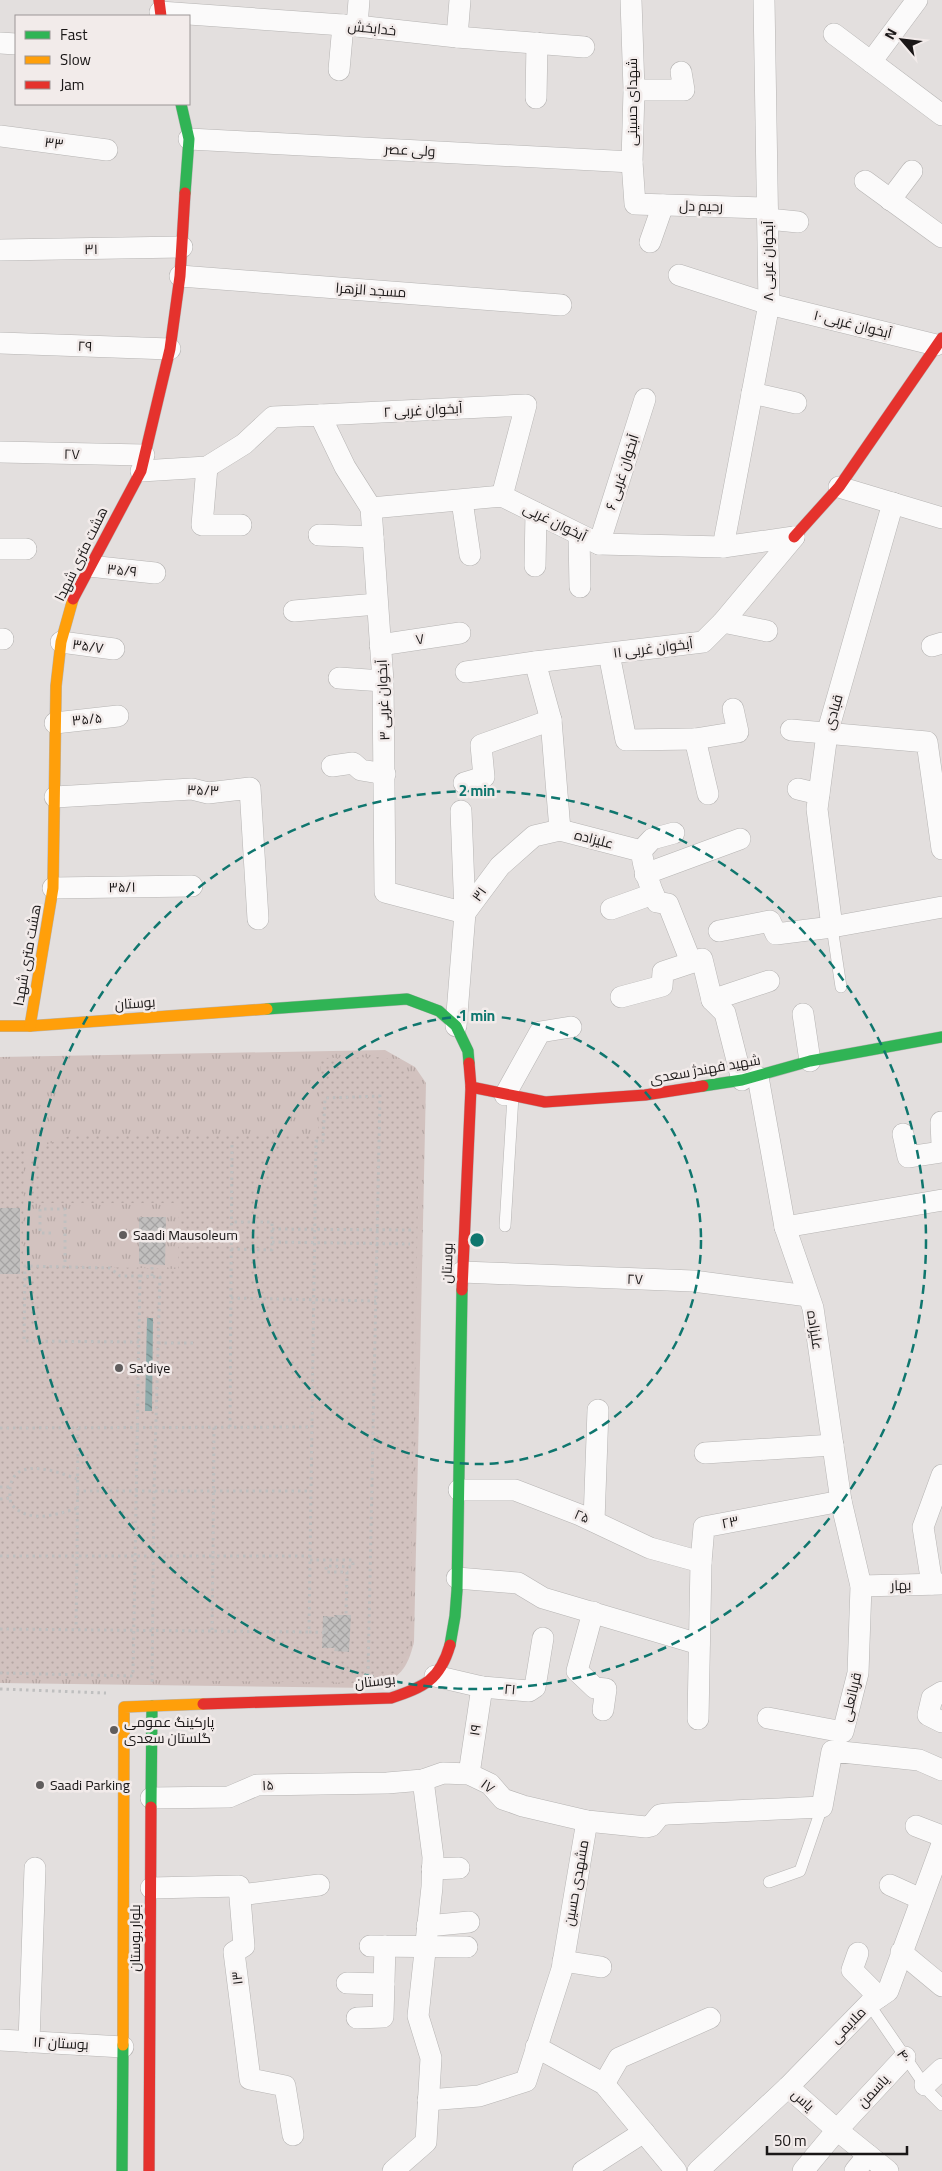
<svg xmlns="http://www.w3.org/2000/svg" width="942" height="2171" font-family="Georgia,Cairo,serif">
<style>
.grass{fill:url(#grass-tufts)}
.garden{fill:url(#garden-dots)}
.water{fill:url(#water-waves)}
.building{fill:url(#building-cross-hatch)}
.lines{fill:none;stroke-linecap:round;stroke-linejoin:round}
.lane-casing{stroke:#b6b4b3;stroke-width:12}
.street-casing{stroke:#b6b4b3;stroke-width:22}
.fast-casing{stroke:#b6b4b3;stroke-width:12}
.slow-casing{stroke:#b6b4b3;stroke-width:12}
.jam-casing{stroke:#b6b4b3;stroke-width:12}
.path{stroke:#bfbfbf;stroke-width:3;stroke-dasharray:2.5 4;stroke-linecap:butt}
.lane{stroke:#fbfafa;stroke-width:11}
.street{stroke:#fbfafa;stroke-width:21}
.fast{stroke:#30b455;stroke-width:11}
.slow{stroke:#ff9f0a;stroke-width:11}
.jam{stroke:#e5322d;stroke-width:11}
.ring{fill:none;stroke:#0f766e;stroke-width:2.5;stroke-dasharray:9 6}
.poi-dot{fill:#605d5d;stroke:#f2ebea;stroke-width:2}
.labels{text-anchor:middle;stroke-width:5;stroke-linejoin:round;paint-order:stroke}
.street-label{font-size:14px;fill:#1a1717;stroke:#f2ebea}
.poi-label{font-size:14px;fill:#1a1717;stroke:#f2ebea;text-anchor:start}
.centre{fill:#0f766e;stroke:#f2ebea;stroke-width:2.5}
.ring-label{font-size:15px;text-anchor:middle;font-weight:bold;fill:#0f766e;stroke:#f2ebea;stroke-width:5;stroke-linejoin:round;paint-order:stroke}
</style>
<defs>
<pattern id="grass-tufts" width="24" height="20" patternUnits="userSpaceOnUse" patternTransform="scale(1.25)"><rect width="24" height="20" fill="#d2c2bf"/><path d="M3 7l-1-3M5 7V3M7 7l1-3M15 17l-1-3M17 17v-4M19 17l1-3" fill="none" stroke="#b4a6a3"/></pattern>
<pattern id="garden-dots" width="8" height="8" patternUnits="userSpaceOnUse" patternTransform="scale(1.25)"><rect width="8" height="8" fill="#d2c2bf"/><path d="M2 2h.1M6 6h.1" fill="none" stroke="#b4a6a3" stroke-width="1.8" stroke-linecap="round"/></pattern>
<pattern id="water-waves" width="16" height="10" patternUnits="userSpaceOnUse" patternTransform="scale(1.25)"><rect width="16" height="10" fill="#91acac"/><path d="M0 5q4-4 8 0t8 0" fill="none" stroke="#768b8b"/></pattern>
<pattern id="building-cross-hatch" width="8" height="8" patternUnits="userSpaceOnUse" patternTransform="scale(1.25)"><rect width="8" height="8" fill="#c1bfbe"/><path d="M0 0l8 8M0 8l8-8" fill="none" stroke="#a5a3a3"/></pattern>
</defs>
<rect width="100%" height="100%" fill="#e3dfde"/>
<path class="grass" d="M 385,1050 L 415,1067 L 426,1083 L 414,1642 C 407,1670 400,1677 374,1688 L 0,1683 L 0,1057 Z"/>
<path class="garden" d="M 384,1057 C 401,1064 410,1072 420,1086 L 410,1642 C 403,1668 397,1675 372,1683 L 0,1678 L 0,1150 L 24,1150 L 23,1265 L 178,1269 L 179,1203 L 29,1203 L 29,1151 L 69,1136 L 318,1136 L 321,1058 Z"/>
<path class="water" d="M 147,1318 L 153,1318 L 152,1411 L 145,1411 Z"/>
<g class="building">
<rect x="0" y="1208" width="20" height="66"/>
<path d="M 139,1217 L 166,1217 L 165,1265 L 139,1264 Z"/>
<path d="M 334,1615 L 351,1615 L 349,1652 L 334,1651 L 335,1648 L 322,1648 L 323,1616 L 335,1617 Z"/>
</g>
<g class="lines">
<defs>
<g id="lane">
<path d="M 832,927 L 841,987"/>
<path d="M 505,1226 L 513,1096"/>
<path d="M 769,1882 L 800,1871 L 822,1807"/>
<path d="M 869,2004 L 930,2093 L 942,2105"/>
</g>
<g id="street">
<path d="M 631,0 L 634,90 L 632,162 L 635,204 L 767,208"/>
<path d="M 160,12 L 357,26 L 457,37 L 584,47"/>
<path d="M 357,26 L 359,0"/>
<path d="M 834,34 L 942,115"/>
<path d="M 457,37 L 460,0"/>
<path d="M 0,43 L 16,44"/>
<path d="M 871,62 L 917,0"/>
<path d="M 339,70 L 343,25"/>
<path d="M 634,90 L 684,90 L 681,72"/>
<path d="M 536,98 L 537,43"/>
<path d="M 0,136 L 107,150"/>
<path d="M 189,139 L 632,162"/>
<path d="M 865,181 L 942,237"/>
<path d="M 890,200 L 912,171"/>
<path d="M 768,219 L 798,222"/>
<path d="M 650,242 L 663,205"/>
<path d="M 0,250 L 182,247"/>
<path d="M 679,275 L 769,304 L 936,345"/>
<path d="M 180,276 L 561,305"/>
<path d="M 0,343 L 170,349"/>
<path d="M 752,393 L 796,403"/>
<path d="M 320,415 L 526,405 L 502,496"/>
<path d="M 0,452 L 144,455"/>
<path d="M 207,467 L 202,525 L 241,525"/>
<path d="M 141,471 L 207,467 L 244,444 L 273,417 L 320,415 L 345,467 L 371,508 L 502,496 L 599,544 L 723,547 L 794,537"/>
<path d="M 839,487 L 942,518"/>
<path d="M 462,501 L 470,555"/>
<path d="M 371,508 L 383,681 L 385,892 L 465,913 L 500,866 L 534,836 L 560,830 L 641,851 C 644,869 649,885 657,902 L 668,904 L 691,962"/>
<path d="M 319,535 L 373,537"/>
<path d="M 579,535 L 580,587"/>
<path d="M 599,544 L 645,399"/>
<path d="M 723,547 L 769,304 L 764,0"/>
<path d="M 0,549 L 26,549"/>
<path d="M 89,566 L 155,573"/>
<path d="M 535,566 L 536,513"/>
<path d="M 294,611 L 377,604"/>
<path d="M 723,622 L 767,631"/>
<path d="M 0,639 L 3,639"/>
<path d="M 61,642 L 114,649"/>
<path d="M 380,645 L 460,633"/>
<path d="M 932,646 L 942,643"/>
<path d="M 609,654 L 626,740 L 695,739 L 738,732 L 733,709"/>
<path d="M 535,662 L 551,720 L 560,830"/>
<path d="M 466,672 L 535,662 L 703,642 L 723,622 L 794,537"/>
<path d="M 339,678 L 383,681"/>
<path d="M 55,723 L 118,716"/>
<path d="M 791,730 L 927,742 L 942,849"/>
<path d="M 695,739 L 708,794"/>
<path d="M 332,766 L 353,763 L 361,770 L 385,774"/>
<path d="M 464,783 L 484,777 L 481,745 L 551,720"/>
<path d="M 798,789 L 819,794"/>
<path d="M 55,797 L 192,789 L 208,793 L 250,788 L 258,919"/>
<path d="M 641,851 L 652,839 L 674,833"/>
<path d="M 645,874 L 740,839"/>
<path d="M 53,888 L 192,886"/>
<path d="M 611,909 L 653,894"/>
<path d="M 832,927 L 817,809 L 827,734 L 893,503"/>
<path d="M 719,931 L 770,921 L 776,934 L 832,927 L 942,907"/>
<path d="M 621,997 L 662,986 L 663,972 L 702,959 L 712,1000 L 725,1013 L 742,1080"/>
<path d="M 712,1000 L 769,981"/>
<path d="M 803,1014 L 810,1061"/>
<path d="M 456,1026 L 465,913 L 461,811"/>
<path d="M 758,1077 L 785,1227 L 813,1308 L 841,1501 L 861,1586 L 858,1673 L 843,1732 L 768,1718"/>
<path d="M 505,1095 L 540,1032 L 571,1027"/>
<path d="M 941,1122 L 942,1144"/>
<path d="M 903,1134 L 908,1157 L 942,1152"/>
<path d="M 785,1227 L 942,1200"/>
<path d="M 462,1272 L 693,1281 L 808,1296"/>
<path d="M 705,1453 L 833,1445"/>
<path d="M 459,1490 L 515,1490 L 580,1515 L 650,1548 L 701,1562"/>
<path d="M 594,1521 L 598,1410"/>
<path d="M 457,1578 L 518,1583 L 543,1598 L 699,1644"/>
<path d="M 932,1584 L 923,1527 L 942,1475"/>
<path d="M 861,1586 L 942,1584"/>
<path d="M 593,1612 L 577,1671 L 595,1688 L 606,1689 L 603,1710"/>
<path d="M 435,1676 L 482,1687 L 529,1691 L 535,1687 L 543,1638"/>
<path d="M 942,1692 L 932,1698 L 928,1715 L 942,1722"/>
<path d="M 698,1719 L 701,1562 L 704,1527 L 841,1501"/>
<path d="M 469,1774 L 482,1687"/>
<path d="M 151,1798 L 229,1797 L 257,1785 L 387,1783 L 423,1780 L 443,1773 L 469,1774 L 490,1784 L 503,1799 L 523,1806 L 587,1821 L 646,1827 L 651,1826 L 660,1815 L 667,1814 L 822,1807 L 832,1751 L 919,1760 L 942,1770"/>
<path d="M 916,1826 L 942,1836"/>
<path d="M 432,1869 L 459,1868"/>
<path d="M 890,1885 L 921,1899"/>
<path d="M 151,1888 L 239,1886 L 244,1946 L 234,1952 L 250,2079 L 285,2086 L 293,2135"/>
<path d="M 240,1895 L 319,1885"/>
<path d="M 427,1926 L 469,1922"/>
<path d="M 370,1946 L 467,1947"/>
<path d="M 901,1952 L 942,1986"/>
<path d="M 858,1953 L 852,1970 L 879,1997"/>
<path d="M 563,1961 L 601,1967"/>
<path d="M 347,1983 L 384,1984"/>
<path d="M 357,2018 L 383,2017 L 385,1946"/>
<path d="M 0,2040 L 123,2047"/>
<path d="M 29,2042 L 35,1868"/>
<path d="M 536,2047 L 604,2084 L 676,2171"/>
<path d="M 604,2084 L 619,2058 L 710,2018"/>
<path d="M 925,2085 L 942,2069"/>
<path d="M 788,2087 L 837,2130 L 888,2171"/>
<path d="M 428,2100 L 479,2096 L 526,2081 L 562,1969 L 587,1821"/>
<path d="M 393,2171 L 426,2142 L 431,2058 L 418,2016 L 432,1887 L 433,1857 L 423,1780"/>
<path d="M 583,2171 L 644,2132"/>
<path d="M 698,2171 L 788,2087 L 869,2004 L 888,1991 L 942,1844"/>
<path d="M 803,2171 L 837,2130 L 905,2057"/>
<path d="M 855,2171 L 868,2155"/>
</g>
<g id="fast">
<path d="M 181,104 L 189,139 L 185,193"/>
<path d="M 267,1009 L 407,999 L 439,1011 L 456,1026 L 468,1051 L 469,1063"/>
<path d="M 703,1086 L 742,1080 L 810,1061 L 942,1037"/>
<path d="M 450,1645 L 455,1616 L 457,1590 L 462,1290"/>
<path d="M 151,1807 L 152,1706"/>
<path d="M 122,2171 L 123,2045"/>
</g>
<g id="slow">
<path d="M 0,1026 L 30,1026 L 267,1009"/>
<path d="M 30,1026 L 53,888 L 56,686 L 61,642 L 73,599"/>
<path d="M 123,2045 L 124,1707 L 203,1704"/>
</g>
<g id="jam">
<path d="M 159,0 L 161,16"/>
<path d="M 794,537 L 839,487 L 942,338"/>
<path d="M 73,599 L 141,471 L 170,349 L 180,276 L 185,193"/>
<path d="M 471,1087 L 545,1102 L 645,1095 L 703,1086"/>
<path d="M 462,1290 L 471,1087 L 469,1063"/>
<path d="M 203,1704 L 391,1698 C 424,1687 440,1680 450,1645"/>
<path d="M 149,2171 L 151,1807"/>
</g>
</defs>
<use href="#lane" class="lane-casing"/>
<use href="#street" class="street-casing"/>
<use href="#fast" class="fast-casing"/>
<use href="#slow" class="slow-casing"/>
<use href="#jam" class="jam-casing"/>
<g class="path">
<path d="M 272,1229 L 411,1230"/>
<path d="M 51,1233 L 40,1233 L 40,1209 L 65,1209 L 65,1267"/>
<path d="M 272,1242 L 410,1244"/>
<path d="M 231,1249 L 272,1250 L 272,1222 L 232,1222"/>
<path d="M 152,1276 L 152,1264"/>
<path d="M 231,1298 L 376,1301"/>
<path d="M 139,1342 L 24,1341 L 25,1266 L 110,1268 L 120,1276 L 140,1276"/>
<path d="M 158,1343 L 194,1343"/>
<path d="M 230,1427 L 232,1145"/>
<path d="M 0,1428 L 311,1427"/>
<path d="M 78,1428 L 77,1556 L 213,1556 L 214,1427"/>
<path d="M 77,1479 C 49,1468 2,1454 11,1504 C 29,1524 55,1515 78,1508"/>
<path d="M 0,1487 L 9,1487"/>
<path d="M 77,1491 L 311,1491"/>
<path d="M 0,1499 L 10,1498"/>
<path d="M 0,1556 L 77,1556 L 76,1629"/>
<path d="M 310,1560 L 353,1560 L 353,1567 L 326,1566 L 326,1572 L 347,1572 L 346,1615"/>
<path d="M 0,1629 L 309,1632 L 316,1141 L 323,1141 L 325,1098 L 380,1096 L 368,1676"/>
<path d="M 212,1630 L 213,1556 L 311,1556"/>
<path d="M 309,1632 L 341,1633"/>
<path d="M 0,1673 L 133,1676 L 140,1276 L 160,1277 L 154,1491 L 152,1685"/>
<path d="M 0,1689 L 106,1693"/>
</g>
<use href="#lane" class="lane"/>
<use href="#street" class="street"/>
<use href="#fast" class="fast"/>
<use href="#slow" class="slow"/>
<use href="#jam" class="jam"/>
</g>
<g class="ring">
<circle cx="477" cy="1240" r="224"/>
<circle cx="477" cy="1240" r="449"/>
</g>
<g class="poi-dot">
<circle cx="123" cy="1235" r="5"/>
<circle cx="119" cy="1368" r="5"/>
<circle cx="114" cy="1730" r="5"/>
<circle cx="40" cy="1785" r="5"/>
</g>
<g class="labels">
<g class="street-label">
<text transform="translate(372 28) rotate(6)" y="5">خدابخش</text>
<text transform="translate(632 102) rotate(-90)" y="5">شهدای حسینی</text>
<text transform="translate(54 143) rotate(7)" y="5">۳۳</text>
<text transform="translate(410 150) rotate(3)" y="5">ولی عصر</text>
<text transform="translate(701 206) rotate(1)" y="5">رحیم دل</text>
<text transform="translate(91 249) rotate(-1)" y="5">۳۱</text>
<text transform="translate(768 261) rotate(-90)" y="5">آبخوان غربی ۸</text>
<text transform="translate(371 290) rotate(4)" y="5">مسجد الزهرا</text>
<text transform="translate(853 324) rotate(14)" y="5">آبخوان غربی ۱۰</text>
<text transform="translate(85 346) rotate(2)" y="5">۲۹</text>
<text transform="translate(423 410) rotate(-3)" y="5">آبخوان غربی ۲</text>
<text transform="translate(72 454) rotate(1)" y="5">۲۷</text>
<text transform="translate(622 472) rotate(-72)" y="5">آبخوان غربی ۶</text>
<text transform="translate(555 522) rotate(26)" y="5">آبخوان غربی</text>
<text transform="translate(81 554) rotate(-64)" y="5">هشت متری شهدا</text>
<text transform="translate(122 570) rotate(6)" y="5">۳۵/۹</text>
<text transform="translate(420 639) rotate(-8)" y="5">۷</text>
<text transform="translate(88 646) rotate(8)" y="5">۳۵/۷</text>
<text transform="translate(653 648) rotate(-7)" y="5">آبخوان غربی ۱۱</text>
<text transform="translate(383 700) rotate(-92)" y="5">آبخوان غربی ۳</text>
<text transform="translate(833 712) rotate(-74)" y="5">قبادی</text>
<text transform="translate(87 719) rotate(-6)" y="5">۳۵/۵</text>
<text transform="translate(203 790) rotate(2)" y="5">۳۵/۳</text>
<text transform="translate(594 839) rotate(14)" y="5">علیزاده</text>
<text transform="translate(122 887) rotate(-1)" y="5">۳۵/۱</text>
<text transform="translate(479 894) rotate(-54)" y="5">۳۱</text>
<text transform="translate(27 955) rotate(-80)" y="5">هشت متری شهدا</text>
<text transform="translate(135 1003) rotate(-4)" y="5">بوستان</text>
<text transform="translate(705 1069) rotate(-10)" y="5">شهید فهندژ سعدی</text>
<text transform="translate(447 1263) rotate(-88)" y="5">بوستان</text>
<text transform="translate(635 1279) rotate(2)" y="5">۲۷</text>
<text transform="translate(815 1330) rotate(81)" y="5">علیزاده</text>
<text transform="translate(582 1516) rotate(23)" y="5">۲۵</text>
<text transform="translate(730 1522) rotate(-11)" y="5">۲۳</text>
<text transform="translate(901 1585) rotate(-2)" y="5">بهار</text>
<text transform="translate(375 1681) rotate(-6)" y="5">بوستان</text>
<text transform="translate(510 1689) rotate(5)" y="5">۲۱</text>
<text transform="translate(851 1697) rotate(-77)" y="5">قربانعلی</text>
<text transform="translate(475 1730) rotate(-81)" y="5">۱۹</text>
<text transform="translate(268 1785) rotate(-3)" y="5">۱۵</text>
<text transform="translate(488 1786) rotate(37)" y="5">۱۷</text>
<text transform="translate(576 1883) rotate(-80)" y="5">مشهدی حسین</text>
<text transform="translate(135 1938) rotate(-90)" y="5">بلوار بوستان</text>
<text transform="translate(237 1978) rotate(-97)" y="5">۱۳</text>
<text transform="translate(848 2025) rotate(-46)" y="5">ملایمی</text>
<text transform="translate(61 2043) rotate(3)" y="5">بوستان ۱۲</text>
<text transform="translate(904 2056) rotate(55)" y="5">۴۰</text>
<text transform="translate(873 2091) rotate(-47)" y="5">یاسمن</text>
<text transform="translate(803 2100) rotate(42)" y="5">یاس</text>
</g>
<g class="poi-label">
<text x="133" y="1240">Saadi Mausoleum</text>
<text x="129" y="1373">Sa'diye</text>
<text x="124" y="1727">پارکینگ عمومی<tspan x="124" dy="16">گلستان سعدی</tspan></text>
<text x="50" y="1790">Saadi Parking</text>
</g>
</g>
<circle cx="477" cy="1240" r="8" class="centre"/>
<g class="ring-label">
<text x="477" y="796">2 min</text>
<text x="477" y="1021">1 min</text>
</g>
<rect x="15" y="15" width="175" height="90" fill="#f2ebea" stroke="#9c9696"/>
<rect x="25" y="31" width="25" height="8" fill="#30b455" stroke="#9c9696"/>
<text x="60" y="40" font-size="15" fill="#1a1717">Fast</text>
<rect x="25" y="56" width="25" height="8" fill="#ff9f0a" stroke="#9c9696"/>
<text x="60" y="65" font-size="15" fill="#1a1717">Slow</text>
<rect x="25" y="81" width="25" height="8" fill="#e5322d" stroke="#9c9696"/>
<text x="60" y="90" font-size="15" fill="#1a1717">Jam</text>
<g transform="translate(902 40) rotate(298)" stroke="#f2ebea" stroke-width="4" paint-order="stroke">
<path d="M0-4L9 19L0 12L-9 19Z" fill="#1a1717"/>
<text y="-8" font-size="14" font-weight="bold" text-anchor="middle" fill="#1a1717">N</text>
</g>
<path d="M767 2146v8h140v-8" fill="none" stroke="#1a1717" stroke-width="2.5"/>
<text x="774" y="2146" font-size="15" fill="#1a1717" stroke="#f2ebea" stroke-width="4" paint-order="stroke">50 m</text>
</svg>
